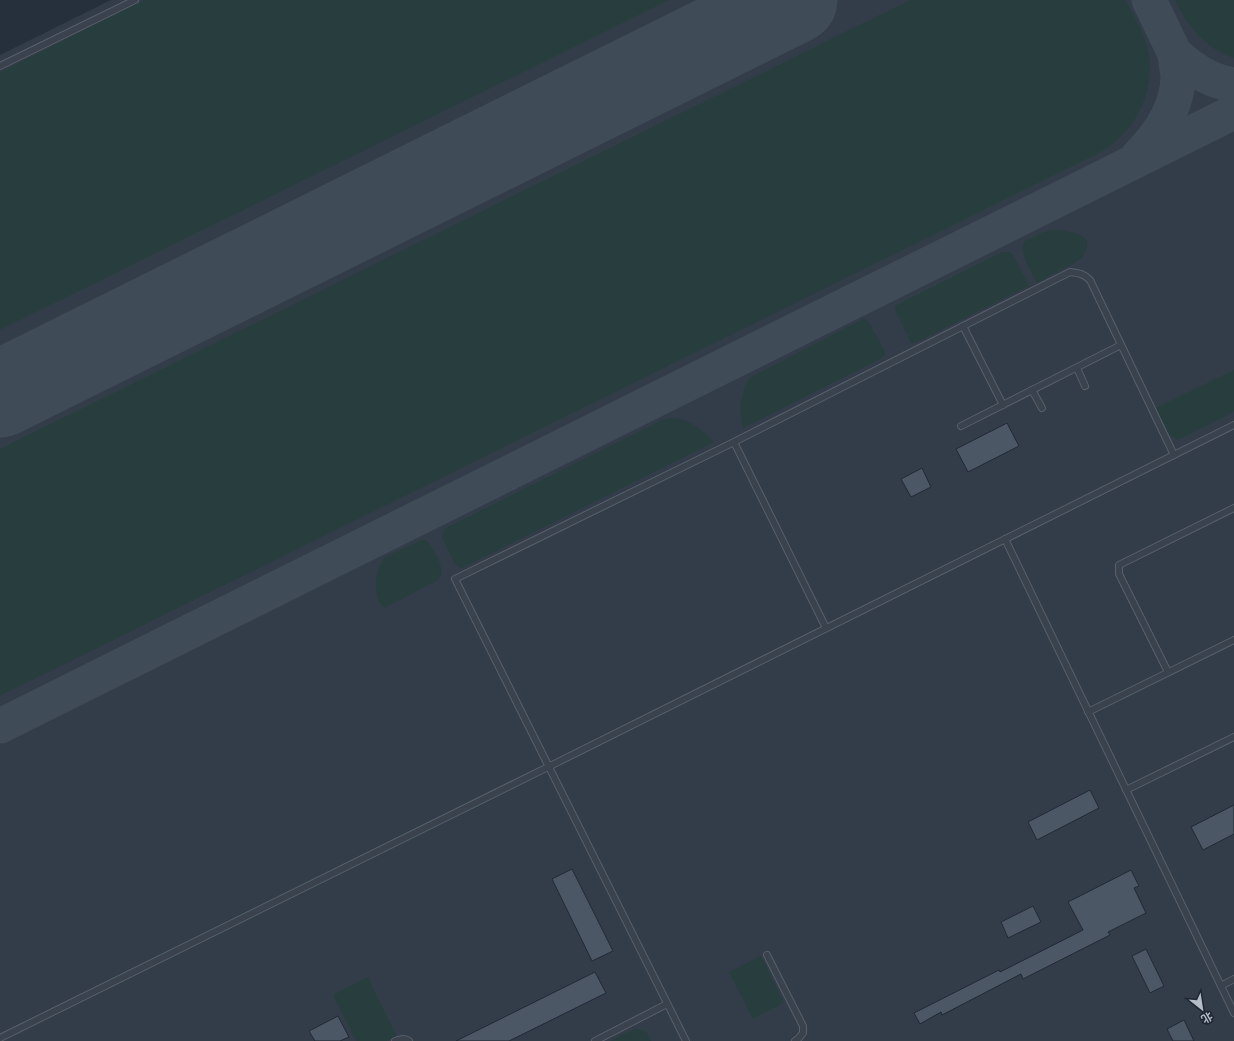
<svg xmlns="http://www.w3.org/2000/svg" width="1234" height="1041" font-family="Quicksand,'Noto Sans SC',sans-serif">
<style>
.airport{fill:#333d49}
.green{fill:#283e3e}
.lines{fill:none;stroke-linecap:round;stroke-linejoin:round}
.taxiway{stroke:#404b58;stroke-width:35}
.runway{stroke:#404b58;stroke-width:87}
.building{fill:#4b5765;stroke:#202934}
.service-casing{stroke:#57606b;stroke-width:8}
.service{stroke:#39424d;stroke-width:6}
</style>
<rect width="100%" height="100%" fill="#25303c"/>
<path class="airport" d="M 111,0 L 1234,0 L 1234,1041 L 0,1041 L 0,55 Z"/>
<g class="green">
<path d="M 145,0 L 669,0 L 0,330 L 0,72 Z"/>
<path d="M 910,0 L 1126,0 C 1133,15 1142,29 1147,45 C 1157,79 1142,120 1115,142 C 1109,147 1103,150 1097,154 L 0,696 L 0,449 Z"/>
<path d="M 1175,0 L 1234,0 L 1234,58 C 1206,49 1187,26 1175,0 Z"/>
<path d="M 1052,230 C 1063,231 1091,231 1087,248 C 1085,254 1083,258 1078,261 L 1037,283 C 1033,274 1016,250 1025,241 C 1027,239 1031,238 1034,237 C 1040,233 1045,231 1052,230 Z"/>
<path d="M 1002,252 L 1009,252 L 1013,255 L 1029,286 L 915,343 L 911,343 L 895,310 L 895,306 Z"/>
<path d="M 863,319 L 867,319 L 869,322 L 885,352 L 885,355 L 882,358 L 743,428 C 739,410 739,392 751,377 Z"/>
<path d="M 1234,370 L 1234,412 L 1178,440 L 1168,434 L 1156,408 Z"/>
<path d="M 669,418 C 688,418 702,429 714,442 L 464,567 L 461,568 L 455,565 L 442,537 L 443,532 L 445,528 L 662,420 Z"/>
<path d="M 421,540 L 426,540 L 429,543 C 435,554 447,568 438,580 L 385,608 C 372,600 374,569 384,559 C 388,554 414,544 421,540 Z"/>
<path d="M 761,956 L 784,1003 L 753,1019 L 729,972 Z"/>
<path d="M 368,977 L 397,1036 L 386,1041 L 356,1041 L 333,995 Z"/>
<path d="M 634,1029 C 644,1029 649,1032 651,1041 L 610,1041 Z"/>
</g>
<g class="lines">
<g class="taxiway">
<path d="M 1149,0 L 1175,54"/>
<path d="M 1138,156 C 1159,135 1178,107 1178,76 C 1177,69 1176,62 1175,54 C 1194,70 1209,81 1234,85"/>
<path d="M 0,726 L 1234,112"/>
</g>
<path class="runway" d="M 0,394 L 794,0"/>
</g>
<g class="building">
<path d="M 1007,423 L 1019,446 L 968,472 L 956,449 Z"/>
<path d="M 922,468 L 931,487 L 911,497 L 901,479 Z"/>
<path d="M 1090,790 L 1099,808 L 1037,840 L 1028,822 Z"/>
<path d="M 1234,805 L 1234,834 L 1203,850 L 1191,827 Z"/>
<path d="M 572,869 L 613,951 L 592,961 L 552,879 Z"/>
<path d="M 1131,870 L 1139,886 L 1134,888 L 1146,913 L 1108,932 L 1110,935 L 1023,979 L 1021,974 L 942,1015 L 941,1012 L 920,1024 L 914,1013 L 999,970 L 1000,972 L 1083,930 L 1068,902 Z"/>
<path d="M 1033,906 L 1041,922 L 1008,938 L 1001,922 Z"/>
<path d="M 1146,949 L 1164,986 L 1150,993 L 1132,956 Z"/>
<path d="M 595,972 L 606,993 L 509,1041 L 456,1041 Z"/>
<path d="M 338,1016 L 349,1037 L 340,1041 L 315,1041 L 309,1031 Z"/>
<path d="M 1184,1020 L 1194,1041 L 1173,1041 L 1167,1029 Z"/>
</g>
<g class="lines">
<defs>
<g id="service">
<path d="M 0,66 L 135,0"/>
<path d="M 963,326 L 1003,405"/>
<path d="M 1077,368 L 1085,386"/>
<path d="M 1032,390 L 1042,408"/>
<path d="M 961,426 L 1121,345"/>
<path d="M 734,442 L 1070,272 C 1079,273 1084,274 1090,280 L 1174,455"/>
<path d="M 1005,539 L 1234,1013"/>
<path d="M 1168,672 L 1119,574 L 1119,565 L 1234,508"/>
<path d="M 1088,712 L 1234,640"/>
<path d="M 1126,790 L 1234,737"/>
<path d="M 767,955 L 803,1026 L 803,1033 L 798,1039 L 795,1041"/>
<path d="M 1221,986 L 1234,979"/>
<path d="M 0,1038 L 548,767 L 1234,425"/>
<path d="M 395,1041 C 399,1039 405,1038 409,1041"/>
<path d="M 595,1041 L 667,1004"/>
<path d="M 686,1041 L 455,579 L 734,442 L 826,628"/>
</g>
</defs>
<use href="#service" class="service-casing"/>
<use href="#service" class="service"/>
</g>
<g transform="translate(1202 1009) rotate(150)" stroke="#1e2732" stroke-width="3" paint-order="stroke">
<path d="M0-3L7 15L0 10L-7 15Z" fill="#b5bdc8"/>
<text y="-6" font-size="11" font-weight="bold" text-anchor="middle" fill="#b5bdc8">北</text>
</g>
</svg>
